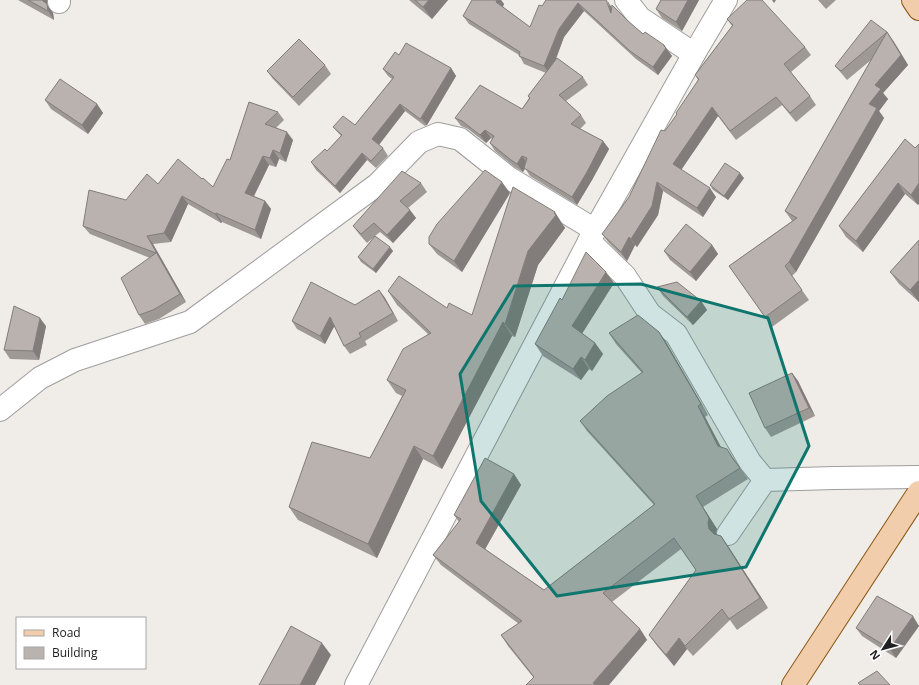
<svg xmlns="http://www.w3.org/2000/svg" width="919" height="685" font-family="'Open Sans',sans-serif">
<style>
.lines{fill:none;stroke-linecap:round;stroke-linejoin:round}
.minor-casing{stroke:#9e9e9e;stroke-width:24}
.primary-casing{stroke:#8b5813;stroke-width:24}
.minor{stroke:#fff;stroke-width:22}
.primary{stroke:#f1cdac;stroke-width:22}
.wall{fill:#9f9996}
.shaded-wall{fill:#827d7a}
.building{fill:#b9b2ae;stroke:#827d7a}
.marked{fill:#0f766e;fill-opacity:0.2;stroke:#0f766e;stroke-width:3;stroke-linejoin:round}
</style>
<rect width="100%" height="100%" fill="#f0ede8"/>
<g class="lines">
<defs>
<g id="minor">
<path d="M 626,0 L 640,18 L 694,54"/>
<path d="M 59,2 L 59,0"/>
<path d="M 589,241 L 625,276 L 650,314 L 676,334 L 750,462 L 765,480"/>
<path d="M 0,410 L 40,378 L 75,360 L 190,322 L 378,184 L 419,142 L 438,134 L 460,139 L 509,178 L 595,230"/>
<path d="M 728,534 L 765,480 L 834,478 L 919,477"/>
<path d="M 356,685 L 595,230 L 694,54 L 726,0"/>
</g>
<g id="primary">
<path d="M 913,0 L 919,9"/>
<path d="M 793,685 L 919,492"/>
</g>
</defs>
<use href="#minor" class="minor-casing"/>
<use href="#primary" class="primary-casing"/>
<use href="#minor" class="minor"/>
<use href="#primary" class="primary"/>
</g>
<g class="wall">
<path d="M 18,0 L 47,0 L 47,5 L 53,13 L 54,20 Z"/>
<path d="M 409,0 L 448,0 L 432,19 Z"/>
<path d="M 472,0 L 501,0 L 504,4 L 503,7 L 530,27 L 546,0 L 612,8 L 643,34 L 664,45 L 672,56 L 658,75 L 636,59 L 584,11 L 564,37 L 555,62 L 583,77 L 588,85 L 566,101 L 581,115 L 586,123 L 580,129 L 603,141 L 609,149 L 592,180 L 577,205 L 530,176 L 525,168 L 523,172 L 516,168 L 495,151 L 490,143 L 492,139 L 491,138 L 486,143 L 468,129 L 461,126 L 455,118 L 522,109 L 529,98 L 528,96 L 546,73 L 524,64 L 519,55 L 469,24 L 463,16 Z"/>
<path d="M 661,0 L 699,0 L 682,31 L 662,18 L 656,9 Z"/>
<path d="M 818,0 L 836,0 L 826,9 Z"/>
<path d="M 727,19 L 805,47 L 811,55 L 791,72 L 810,96 L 816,105 L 796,122 L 782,105 L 736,140 L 718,116 L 681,170 L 716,197 L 703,217 L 663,191 L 658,215 L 637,247 L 635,245 L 627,261 L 608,242 L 602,234 L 629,197 L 665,131 L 677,114 L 698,80 L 695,75 L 732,26 Z"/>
<path d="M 887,32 L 894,42 L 908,65 L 883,93 L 888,99 L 879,111 L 884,118 L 796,272 L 792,276 L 809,300 L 772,327 L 729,266 L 792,221 L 785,211 L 871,60 L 847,80 L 842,74 L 835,66 Z"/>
<path d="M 399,55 L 451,68 L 456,76 L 427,125 L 425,126 L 405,111 L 379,145 L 383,148 L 388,156 L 376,168 L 367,160 L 340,193 L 316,170 L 311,162 L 327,151 L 341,136 L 333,127 L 355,125 L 392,79 L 388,76 L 383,69 Z"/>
<path d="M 325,65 L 331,74 L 299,106 L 273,79 L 267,71 Z"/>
<path d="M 45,100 L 97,104 L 103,113 L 88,134 L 51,109 Z"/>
<path d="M 249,102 L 278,112 L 284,120 L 276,128 L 293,140 L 286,162 L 279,159 L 276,167 L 269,165 L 254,196 L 265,201 L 271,209 L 261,239 L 222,222 L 221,223 L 188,204 L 171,242 L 153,244 L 186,302 L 159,319 L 145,324 L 139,315 L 150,258 L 90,234 L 83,226 L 126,200 L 158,184 L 202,179 L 213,187 L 230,160 Z"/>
<path d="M 905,139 L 918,205 L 905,194 L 863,252 L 846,237 L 839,226 Z"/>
<path d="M 744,178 L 728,200 L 713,190 L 710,185 Z"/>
<path d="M 421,183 L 427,192 L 408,208 L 416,218 L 393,243 L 380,232 L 375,236 L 393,251 L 376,273 L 361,262 L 358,257 L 374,237 L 367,243 L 359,234 L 353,226 Z"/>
<path d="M 510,193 L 462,272 L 437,254 L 429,244 Z"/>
<path d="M 564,226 L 565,228 L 538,265 L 515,337 L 512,336 L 442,469 L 423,459 L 377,558 L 298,520 L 289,507 L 370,458 L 402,396 L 396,393 L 387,380 L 428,334 L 397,305 L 388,291 L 472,315 Z"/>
<path d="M 919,240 L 919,302 L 899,284 L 890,272 Z"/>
<path d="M 712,245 L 718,254 L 696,281 L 670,260 L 664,251 Z"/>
<path d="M 614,283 L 582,333 L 595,343 L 603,354 L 592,371 L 589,369 L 581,380 L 543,356 L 535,344 L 562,300 Z"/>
<path d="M 657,287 L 701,301 L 707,310 L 693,325 L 663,296 Z"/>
<path d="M 379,290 L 385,298 L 398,321 L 365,341 L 367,345 L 350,354 L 344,346 L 334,326 L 325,344 L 297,329 L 292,321 L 355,305 Z"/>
<path d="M 46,326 L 39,360 L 10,359 L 4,350 Z"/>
<path d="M 659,332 L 666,342 L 708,415 L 705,417 L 721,447 L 727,449 L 748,479 L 703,507 L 717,529 L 716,534 L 721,536 L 728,546 L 768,608 L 737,630 L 730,620 L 693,656 L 687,649 L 674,666 L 657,646 L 649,635 L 696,570 L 681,549 L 612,602 L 640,629 L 647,640 L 533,677 L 508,646 L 501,635 L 519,624 L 441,565 L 433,555 L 459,522 L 454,515 L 514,474 L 521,485 L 485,549 L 544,590 L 654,505 L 587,431 L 580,421 L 642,373 L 616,344 L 609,333 Z"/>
<path d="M 792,373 L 798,381 L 815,416 L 771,437 L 765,428 Z"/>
<path d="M 919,625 L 919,626 L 896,658 L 862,636 L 856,628 Z"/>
</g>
<g class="shaded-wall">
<path d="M 42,0 L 47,0 L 47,5 L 53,13 L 54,20 L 48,11 Z"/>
<path d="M 429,0 L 448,0 L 432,19 L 423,7 Z"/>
<path d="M 497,0 L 501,0 L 504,4 L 501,10 L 496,2 Z"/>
<path d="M 607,0 L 612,8 L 611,13 Z"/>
<path d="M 688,0 L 699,0 L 682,31 L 676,22 Z"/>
<path d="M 772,0 L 776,0 L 774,3 Z"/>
<path d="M 578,3 L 584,11 L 564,37 L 550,74 L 544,66 L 559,29 Z"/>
<path d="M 887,32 L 894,42 L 908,65 L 883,93 L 888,99 L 879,111 L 884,118 L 796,272 L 789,262 L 869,104 L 875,85 Z"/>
<path d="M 664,45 L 672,56 L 658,75 L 653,67 Z"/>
<path d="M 451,68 L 456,76 L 427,125 L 421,118 Z"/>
<path d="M 97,104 L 103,113 L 88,134 L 82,125 Z"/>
<path d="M 400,104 L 405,111 L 377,147 L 372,139 Z"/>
<path d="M 712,107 L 718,116 L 679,173 L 673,164 Z"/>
<path d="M 485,130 L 491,138 L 486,143 L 480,135 Z"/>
<path d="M 287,132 L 293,140 L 286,162 L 280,153 Z"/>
<path d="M 603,141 L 609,149 L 592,180 L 577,205 L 572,197 Z"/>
<path d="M 273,150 L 279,159 L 276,167 L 270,158 Z"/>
<path d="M 362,153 L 367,160 L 340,193 L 335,186 Z"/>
<path d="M 263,156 L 269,165 L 251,202 L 245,193 Z"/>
<path d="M 522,156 L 528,164 L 523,172 L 517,164 Z"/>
<path d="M 740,173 L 744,178 L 728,200 L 724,196 Z"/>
<path d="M 502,182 L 510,193 L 462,272 L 454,261 Z"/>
<path d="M 657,182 L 663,191 L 658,215 L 637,247 L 631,239 Z"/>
<path d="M 898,183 L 905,194 L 863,252 L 856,241 Z"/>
<path d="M 919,183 L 919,204 L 918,205 L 911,195 Z"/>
<path d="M 710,188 L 716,197 L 703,217 L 697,208 Z"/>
<path d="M 182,196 L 188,204 L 171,242 L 164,233 Z"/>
<path d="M 265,201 L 271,209 L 261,239 L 255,230 Z"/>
<path d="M 410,210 L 416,218 L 393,243 L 387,235 Z"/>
<path d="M 555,212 L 565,228 L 538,265 L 515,337 L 505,324 L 528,251 Z"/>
<path d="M 216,213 L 222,222 L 221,223 L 215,214 Z"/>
<path d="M 147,236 L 153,244 L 186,302 L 180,294 Z"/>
<path d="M 629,237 L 635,245 L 627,261 L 621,252 Z"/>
<path d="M 712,245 L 718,254 L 696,281 L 690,272 Z"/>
<path d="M 390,247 L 393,251 L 376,273 L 373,269 Z"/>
<path d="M 606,272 L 614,283 L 580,337 L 572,326 Z"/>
<path d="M 919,280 L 919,302 L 910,290 Z"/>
<path d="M 379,290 L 385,298 L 398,321 L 393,313 Z"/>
<path d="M 701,301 L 707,310 L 693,325 L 687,317 Z"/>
<path d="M 330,317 L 335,325 L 325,344 L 320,336 Z"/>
<path d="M 40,318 L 46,326 L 39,360 L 33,351 Z"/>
<path d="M 503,322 L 512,336 L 442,469 L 433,456 Z"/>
<path d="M 659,332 L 666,342 L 708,415 L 701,404 Z"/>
<path d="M 595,343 L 603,354 L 592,371 L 585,360 Z"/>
<path d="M 581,357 L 589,369 L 581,380 L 573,369 Z"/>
<path d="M 792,373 L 798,381 L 815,416 L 809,408 Z"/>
<path d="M 698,406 L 705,417 L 726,457 L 718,446 Z"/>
<path d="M 414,446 L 423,459 L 377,558 L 368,544 Z"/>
<path d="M 514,474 L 521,485 L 483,553 L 476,543 Z"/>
<path d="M 696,496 L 717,529 L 716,533 L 717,540 L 709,529 Z"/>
<path d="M 721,536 L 728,546 L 768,608 L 760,598 Z"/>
<path d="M 913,616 L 919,626 L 896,658 L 890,649 Z"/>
<path d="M 640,629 L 647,640 L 609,685 L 594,685 L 593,683 Z"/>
<path d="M 679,638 L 687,649 L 674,666 L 666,655 Z"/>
<path d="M 322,643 L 331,655 L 315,685 L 300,685 Z"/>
</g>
<g class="building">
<path d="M 28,0 L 42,0 L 47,4 L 48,11 Z"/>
<path d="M 415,0 L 429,0 L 423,7 Z"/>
<path d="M 472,0 L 497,0 L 496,2 L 530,27 L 539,5 L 542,6 L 546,0 L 606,0 L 611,13 L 612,5 L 627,20 L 643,34 L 645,32 L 664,45 L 664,46 L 666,48 L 653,67 L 630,51 L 578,3 L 559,29 L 544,66 L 519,56 L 520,52 L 463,16 Z"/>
<path d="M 661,0 L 688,0 L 676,22 L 656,9 Z"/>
<path d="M 747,0 L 762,0 L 805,47 L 784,64 L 810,96 L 790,113 L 776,97 L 730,131 L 712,107 L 673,164 L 710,188 L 697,208 L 657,182 L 652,206 L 631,239 L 629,237 L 621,252 L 602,234 L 629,197 L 661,130 L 665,131 L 677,114 L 676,113 L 699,79 L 695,75 L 733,25 L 727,19 Z"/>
<path d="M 871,20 L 887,32 L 885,34 L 841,71 L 835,66 Z"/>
<path d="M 887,32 L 901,55 L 875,85 L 881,89 L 869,104 L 877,108 L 789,262 L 785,266 L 802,290 L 765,317 L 729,266 L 797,218 L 785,211 Z"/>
<path d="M 299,39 L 325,65 L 293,97 L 267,71 Z"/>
<path d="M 406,43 L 451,68 L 421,118 L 420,119 L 400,104 L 372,139 L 383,148 L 371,161 L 362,153 L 335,186 L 311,162 L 325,149 L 327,151 L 342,135 L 333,127 L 343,116 L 355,125 L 394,77 L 383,69 L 395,52 L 399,55 Z"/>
<path d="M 557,58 L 583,77 L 559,95 L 581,115 L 571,124 L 603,141 L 587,172 L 572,197 L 524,168 L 527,158 L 522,156 L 517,164 L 511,160 L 490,143 L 494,136 L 485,130 L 480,135 L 462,121 L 455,118 L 480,85 L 522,109 L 530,98 L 528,96 Z"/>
<path d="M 60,79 L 97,104 L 82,125 L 45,100 Z"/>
<path d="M 249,102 L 278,112 L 265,124 L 287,132 L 280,153 L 273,150 L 270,158 L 263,156 L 245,193 L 265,201 L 255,230 L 216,213 L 215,214 L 182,196 L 164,233 L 147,236 L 180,294 L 153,310 L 139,315 L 121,278 L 156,253 L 83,226 L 89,190 L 126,200 L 147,174 L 158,184 L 178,159 L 202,179 L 203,178 L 213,187 L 227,159 L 230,160 Z"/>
<path d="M 905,139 L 915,148 L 919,144 L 919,183 L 911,195 L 898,183 L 856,241 L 839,226 Z"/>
<path d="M 725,163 L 740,173 L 724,196 L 710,185 Z"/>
<path d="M 485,170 L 502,182 L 454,261 L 429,244 L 429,237 L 437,224 Z"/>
<path d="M 402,171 L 421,183 L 400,201 L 410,210 L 387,235 L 374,223 L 361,234 L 353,226 Z"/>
<path d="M 513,187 L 555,212 L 554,213 L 556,215 L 528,251 L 505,324 L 503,322 L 433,456 L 414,446 L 368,544 L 289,507 L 312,442 L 370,458 L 406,390 L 387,380 L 403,349 L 431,333 L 388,291 L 399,276 L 447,308 L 449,303 L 472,315 Z"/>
<path d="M 686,224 L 712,245 L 690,272 L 664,251 Z"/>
<path d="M 375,236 L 390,247 L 373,269 L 358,257 Z"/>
<path d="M 919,240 L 919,280 L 910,290 L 890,272 Z"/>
<path d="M 586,252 L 606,272 L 572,326 L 595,343 L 585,360 L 581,357 L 573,369 L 535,344 L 560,298 L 562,300 Z"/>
<path d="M 311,282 L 355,305 L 379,290 L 393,313 L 359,333 L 361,337 L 344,346 L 330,317 L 320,336 L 292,321 Z"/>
<path d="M 677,282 L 701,301 L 687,317 L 657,287 Z"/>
<path d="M 14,306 L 40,318 L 33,351 L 4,350 Z"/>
<path d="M 638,315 L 659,332 L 701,404 L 698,406 L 718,446 L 727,449 L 733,459 L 740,468 L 696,496 L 709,518 L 708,523 L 709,529 L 714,534 L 721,536 L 760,598 L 729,619 L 722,609 L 685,646 L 679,638 L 666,655 L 649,635 L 696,570 L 674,538 L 603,593 L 640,629 L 593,683 L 596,685 L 526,685 L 534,677 L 501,635 L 522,621 L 433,555 L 461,519 L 454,515 L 485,458 L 514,474 L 476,543 L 544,590 L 655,504 L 580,421 L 607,396 L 643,372 L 609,333 Z"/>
<path d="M 792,373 L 809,408 L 765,428 L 749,393 Z"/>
<path d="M 877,596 L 913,616 L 890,649 L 856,628 Z"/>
<path d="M 291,626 L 322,643 L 300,685 L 259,685 Z"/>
<path d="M 877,671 L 890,685 L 860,685 L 858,683 Z"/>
</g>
<path class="marked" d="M 641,284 L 768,318 L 809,446 L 746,567 L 557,596 L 481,501 L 460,374 L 514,286 Z"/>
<rect x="16" y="617" width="130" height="52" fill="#ffffff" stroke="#a6a6a6"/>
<rect x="24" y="630" width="20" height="6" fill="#f1cdac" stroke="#a6a6a6"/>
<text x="52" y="637" font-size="12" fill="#212121">Road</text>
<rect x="24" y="647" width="20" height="12" fill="#b9b2ae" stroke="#a6a6a6"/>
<text x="52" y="657" font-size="12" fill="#212121">Building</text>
<g transform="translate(883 649) rotate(234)" stroke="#ffffff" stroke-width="3" paint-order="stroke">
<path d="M0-3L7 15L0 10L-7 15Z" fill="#212121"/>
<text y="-6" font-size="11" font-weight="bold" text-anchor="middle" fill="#212121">N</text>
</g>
</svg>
